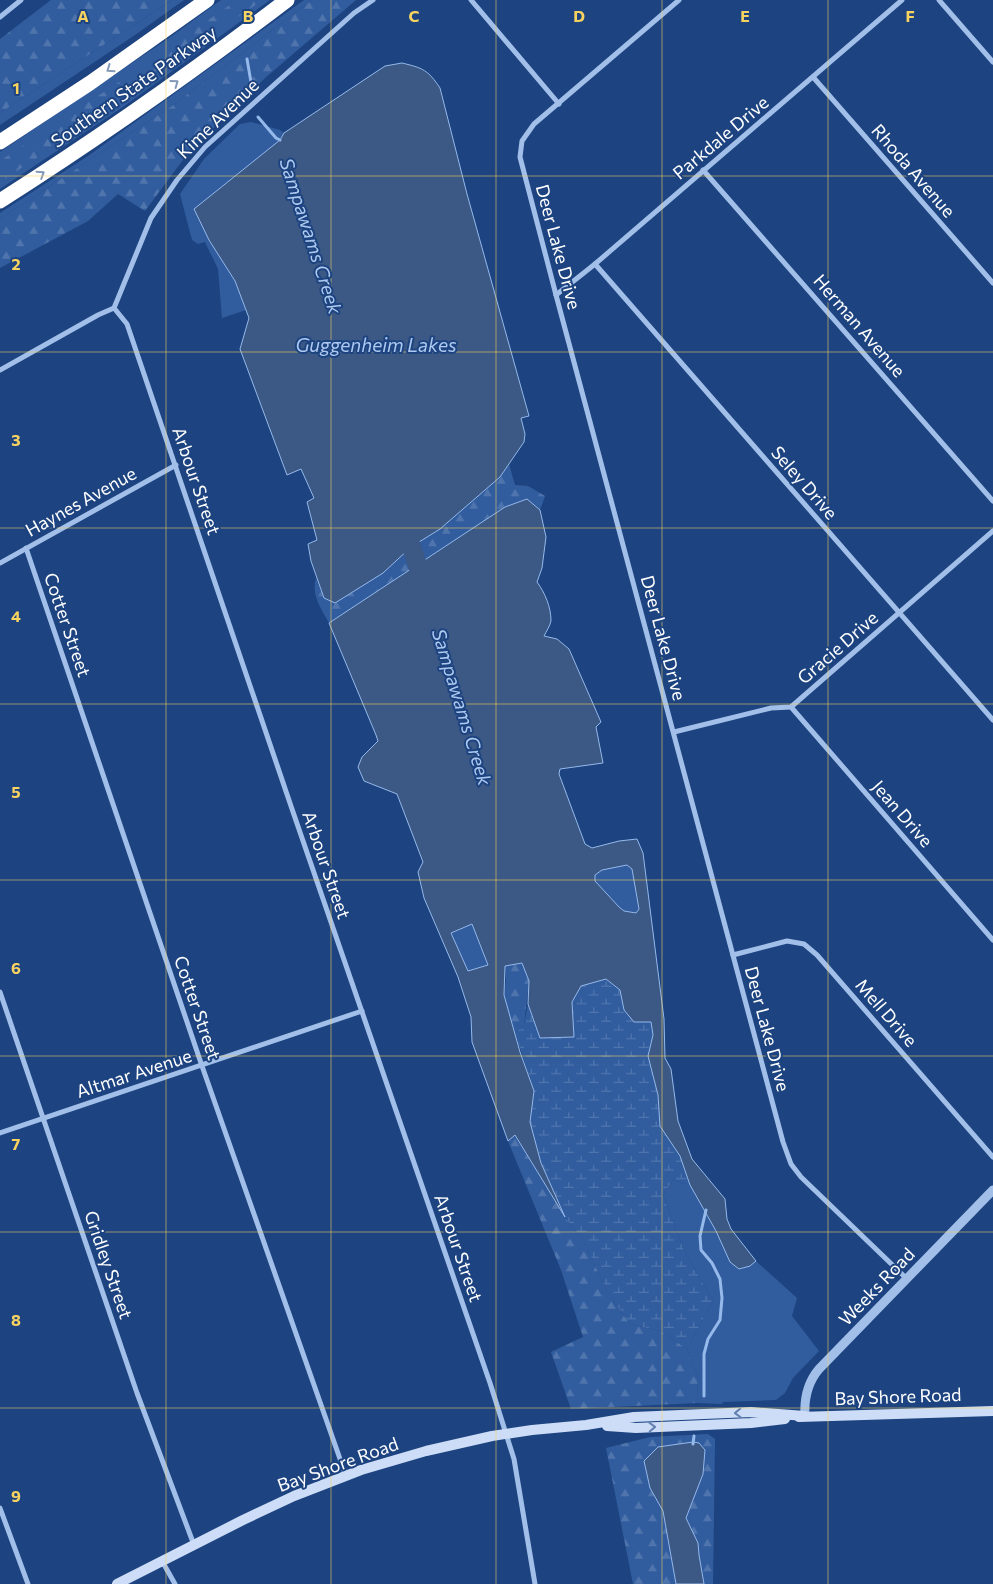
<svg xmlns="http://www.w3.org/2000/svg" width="993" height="1584" font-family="Commissioner,sans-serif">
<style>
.grass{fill:#315d9f}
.forest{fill:url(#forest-firs)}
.wetland{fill:url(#wetland-marsh)}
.water{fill:#3c5985;stroke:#95b9eb;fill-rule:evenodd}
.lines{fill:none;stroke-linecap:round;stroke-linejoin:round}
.stream{stroke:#95b9eb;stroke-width:3}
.river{stroke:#3c5985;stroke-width:19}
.minor{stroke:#a2bfe9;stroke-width:5}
.tertiary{stroke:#a2bfe9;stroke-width:9}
.secondary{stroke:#cdddf7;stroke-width:10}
.motorway{stroke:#fff;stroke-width:15}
.oneway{stroke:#8398b9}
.oneway2{stroke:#6381b0}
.grid{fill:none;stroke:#f8d360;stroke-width:1;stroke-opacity:0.55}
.labels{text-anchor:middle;stroke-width:4;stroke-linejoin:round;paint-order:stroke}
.street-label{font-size:18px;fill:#fff;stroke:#1d4480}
.water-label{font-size:19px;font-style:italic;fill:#adc9f0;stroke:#1d4480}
.grid-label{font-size:16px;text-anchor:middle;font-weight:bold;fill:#f8d360;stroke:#1d4480;stroke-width:4;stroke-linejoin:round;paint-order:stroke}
</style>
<defs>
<pattern id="forest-firs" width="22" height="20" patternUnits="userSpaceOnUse" patternTransform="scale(1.25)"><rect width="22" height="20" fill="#315d9f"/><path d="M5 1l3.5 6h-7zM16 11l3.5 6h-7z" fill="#5075ad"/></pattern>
<pattern id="wetland-marsh" width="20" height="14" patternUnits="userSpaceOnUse" patternTransform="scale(1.25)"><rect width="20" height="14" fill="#315d9f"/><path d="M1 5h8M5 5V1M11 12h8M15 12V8" fill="none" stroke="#5075ad"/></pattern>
</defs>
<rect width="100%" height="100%" fill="#1d4480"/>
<g class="grass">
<path d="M 172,0 L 184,0 L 135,35 L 0,125 L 0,113 Z"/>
<path d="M 221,0 L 270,0 L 123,107 L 0,189 L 0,152 L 169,38 Z"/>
<path d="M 304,0 L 312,0 L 172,106 L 0,219 L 0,213 L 88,156 Z"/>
<path d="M 251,122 L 280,130 L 284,133 L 209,240 L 235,281 L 246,310 L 222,318 L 218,269 L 205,242 L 198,244 L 192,240 L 180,194 L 204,159 L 240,124 Z"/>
<path d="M 627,865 L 632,869 L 639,909 L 637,913 L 624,911 L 619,907 L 595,881 L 595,875 L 602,870 Z"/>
<path d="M 472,924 L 488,965 L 467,971 L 451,932 Z"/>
<path d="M 673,1180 L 690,1185 L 716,1231 L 730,1262 L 750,1266 L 756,1261 L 797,1298 L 792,1316 L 819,1351 L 793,1378 L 785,1393 L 776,1400 L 723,1402 L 722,1404 L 697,1403 L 698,1378 L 687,1349 L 713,1301 L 683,1248 L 663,1195 Z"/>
</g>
<g class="forest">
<path d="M 51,0 L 172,0 L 0,113 L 0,39 Z"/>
<path d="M 237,0 L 263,0 L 144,80 L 137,76 L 138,71 L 155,57 Z"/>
<path d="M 312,0 L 356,0 L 265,78 L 188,153 L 145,211 L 118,194 L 88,221 L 0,268 L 0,219 L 172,106 Z"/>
<path d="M 119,82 L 129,93 L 103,115 L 0,182 L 0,161 Z"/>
<path d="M 509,464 L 515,485 L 528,486 L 545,496 L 540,510 L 527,499 L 505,507 L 329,623 C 321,608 311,595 316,578 L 324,598 L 335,603 L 383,573 L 411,547 L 440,529 L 500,477 Z"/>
<path d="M 522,963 L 529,981 L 524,1025 L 515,1033 L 504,995 L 506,981 L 505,966 Z"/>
<path d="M 514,1134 L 565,1217 L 584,1242 L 609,1295 L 630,1324 L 661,1331 L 687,1349 L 698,1378 L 697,1403 L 571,1409 L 551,1352 L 583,1337 L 561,1270 L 508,1141 Z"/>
<path d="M 708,1434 L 715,1439 L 713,1584 L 704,1584 L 699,1555 L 698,1543 L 686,1518 L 693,1499 L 650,1488 L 663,1511 L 676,1584 L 633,1584 L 606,1448 L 650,1437 Z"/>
</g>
<path class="wetland" d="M 606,979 L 620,990 L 624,1010 L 652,1022 L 653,1035 L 648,1056 L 658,1095 L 660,1126 L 680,1156 L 690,1185 L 673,1180 L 663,1195 L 683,1248 L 713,1301 L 687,1349 L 661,1331 L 630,1324 L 609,1295 L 584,1242 L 565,1217 L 541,1163 L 530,1122 L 534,1091 L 515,1033 L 524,1025 L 528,1004 L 540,1038 L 572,1002 L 581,985 Z"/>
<g class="water">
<path d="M 402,63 C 423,68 428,70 440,88 L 467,194 L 529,416 L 521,418 L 525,434 L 524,442 L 500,477 L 440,529 L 411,547 L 383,573 L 335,603 L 324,598 L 311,561 L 308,544 L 317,540 L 307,502 L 314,498 L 301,469 L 287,475 L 240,349 L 249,318 L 235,281 L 209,240 L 194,209 L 280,140 L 284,133 L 385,66 Z"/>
<path d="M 527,499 L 540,510 L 546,537 L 542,568 L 537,582 C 545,593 551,607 551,621 C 550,626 546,632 544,636 L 557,639 L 569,649 L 601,722 L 596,727 L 603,763 L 560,769 L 559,774 L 585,844 L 592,848 L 619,841 L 637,839 L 643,853 L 664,1019 L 665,1058 L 671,1069 L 678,1121 L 692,1159 L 725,1199 L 727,1219 L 731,1229 L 756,1261 L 750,1266 L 739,1269 L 730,1262 L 716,1231 L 690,1185 L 680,1156 L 660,1126 L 658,1095 L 648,1056 L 653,1035 L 651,1022 L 634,1022 L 624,1010 L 620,990 L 606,979 L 581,986 L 572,1002 L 574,1037 L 540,1038 L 528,1004 L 529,981 L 522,963 L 505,966 L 504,995 L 520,1052 L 534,1091 L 530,1122 L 541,1163 L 565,1217 L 515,1135 L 508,1141 L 472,1042 L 471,1017 L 458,977 L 424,898 L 418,872 L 423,862 L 397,794 L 364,781 L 358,767 L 362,757 L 378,741 L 376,735 L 329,623 L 505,507 ZM 627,865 L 632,869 L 639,909 L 636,913 L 624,911 L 619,907 L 595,881 L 595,875 L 602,870 ZM 472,924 L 488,965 L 468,971 L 451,933 Z"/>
<path d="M 693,1442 L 699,1443 L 705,1450 L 703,1474 L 686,1518 L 698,1543 L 699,1555 L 704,1584 L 676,1584 L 663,1511 L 650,1488 L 644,1461 L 658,1447 Z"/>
</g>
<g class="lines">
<g class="stream">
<path d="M 247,59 L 252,88"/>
<path d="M 258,117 L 276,138 L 280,140"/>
<path d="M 704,1396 L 704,1354 L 708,1339 L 720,1320 L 722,1298 L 720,1279 L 712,1263 L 701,1250 L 700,1236 L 706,1210"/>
<path d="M 693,1444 L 694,1436"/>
</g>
<path class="river" d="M 404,524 L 425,588"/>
<g class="minor">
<path d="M 471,0 L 559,104"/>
<path d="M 679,0 L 534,124 L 522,141 L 520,157 L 556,295 L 783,1142 L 791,1164 L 801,1177 L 907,1279"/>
<path d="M 939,0 L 993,62"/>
<path d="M 0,17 L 21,0"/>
<path d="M 813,77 L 993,283"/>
<path d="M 703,170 L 993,501"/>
<path d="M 595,264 L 993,720"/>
<path d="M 556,295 L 595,264 L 902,0"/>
<path d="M 114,308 L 127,324 L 292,809 L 490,1383 L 514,1459 L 535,1584"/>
<path d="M 0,370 L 98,315 L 114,308 L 151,218 L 177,180 L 205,147 L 354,13 L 373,0"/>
<path d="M 26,548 L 202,1066 L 346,1476"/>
<path d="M 0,563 L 176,465"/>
<path d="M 791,707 L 993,940"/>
<path d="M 674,732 L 771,708 L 791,707 L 993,531"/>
<path d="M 733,955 L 787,941 L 804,944 L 817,955 L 993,1157"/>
<path d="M 0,992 L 137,1393 L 194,1545"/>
<path d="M 0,1133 L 362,1011"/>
<path d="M 0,1508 L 28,1584"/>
<path d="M 162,1561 L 175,1584"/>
</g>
<path class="tertiary" d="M 805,1416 C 804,1399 808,1382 819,1369 L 993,1190"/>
<g class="secondary">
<path d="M 799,1417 L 993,1411"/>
<path d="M 607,1426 L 636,1428 L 751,1423 L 785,1419"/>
<path d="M 117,1584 L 243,1520 L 294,1496 L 361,1470 L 426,1451 L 492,1436 L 532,1430 L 586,1425 L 634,1417 L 751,1412 L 805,1416"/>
</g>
<g class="motorway">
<path d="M 0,142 L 90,83 L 207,0"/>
<path d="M 0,201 C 99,138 194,71 287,0"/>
</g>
</g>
<defs><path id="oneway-chevron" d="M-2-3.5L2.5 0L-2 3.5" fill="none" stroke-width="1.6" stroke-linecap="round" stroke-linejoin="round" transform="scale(1.25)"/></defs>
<g class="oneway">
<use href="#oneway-chevron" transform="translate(110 69) rotate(145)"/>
<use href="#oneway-chevron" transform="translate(175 83) rotate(-36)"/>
<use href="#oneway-chevron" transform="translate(41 174) rotate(-33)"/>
</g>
<g class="oneway2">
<use href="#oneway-chevron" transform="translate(738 1413) rotate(178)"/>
<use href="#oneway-chevron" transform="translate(652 1427) rotate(-2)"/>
</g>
<path class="grid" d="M 166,0 L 166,1584M 331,0 L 331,1584M 496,0 L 496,1584M 662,0 L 662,1584M 828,0 L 828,1584M 0,176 L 993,176M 0,352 L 993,352M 0,528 L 993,528M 0,704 L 993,704M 0,880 L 993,880M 0,1056 L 993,1056M 0,1232 L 993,1232M 0,1408 L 993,1408"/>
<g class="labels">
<g class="street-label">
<text transform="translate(134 87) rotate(-35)" y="6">Southern State Parkway</text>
<text transform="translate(218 119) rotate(-44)" y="6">Kime Avenue</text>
<text transform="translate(721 138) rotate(-40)" y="6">Parkdale Drive</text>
<text transform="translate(913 171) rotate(49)" y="6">Rhoda Avenue</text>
<text transform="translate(558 247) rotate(75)" y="6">Deer Lake Drive</text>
<text transform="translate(859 326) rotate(49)" y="6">Herman Avenue</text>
<text transform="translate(196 481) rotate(71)" y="6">Arbour Street</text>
<text transform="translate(804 483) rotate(49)" y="6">Seley Drive</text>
<text transform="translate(81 502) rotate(-29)" y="6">Haynes Avenue</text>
<text transform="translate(67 625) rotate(71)" y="6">Cotter Street</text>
<text transform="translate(663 638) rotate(75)" y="6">Deer Lake Drive</text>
<text transform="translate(838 648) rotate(-41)" y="6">Gracie Drive</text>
<text transform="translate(902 814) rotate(49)" y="6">Jean Drive</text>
<text transform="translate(326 865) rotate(71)" y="6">Arbour Street</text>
<text transform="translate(197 1008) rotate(71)" y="6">Cotter Street</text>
<text transform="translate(886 1013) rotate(49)" y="6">Mell Drive</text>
<text transform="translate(767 1029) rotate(75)" y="6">Deer Lake Drive</text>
<text transform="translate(134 1074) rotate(-18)" y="6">Altmar Avenue</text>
<text transform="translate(458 1248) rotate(71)" y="6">Arbour Street</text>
<text transform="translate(108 1265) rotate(71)" y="6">Gridley Street</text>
<text transform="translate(877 1287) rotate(-46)" y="6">Weeks Road</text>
<text transform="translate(898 1397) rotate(-2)" y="6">Bay Shore Road</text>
<text transform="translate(338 1465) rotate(-20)" y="6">Bay Shore Road</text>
</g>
<g class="water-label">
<text transform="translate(311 236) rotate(72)" y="7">Sampawams Creek</text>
<text x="376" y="352">Guggenheim Lakes</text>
<text transform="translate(462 707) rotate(73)" y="7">Sampawams Creek</text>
</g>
</g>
<g class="grid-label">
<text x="83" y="22">A</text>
<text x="248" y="22">B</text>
<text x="414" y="22">C</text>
<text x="579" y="22">D</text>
<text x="745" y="22">E</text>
<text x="910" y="22">F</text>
<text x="16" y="94">1</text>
<text x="16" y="270">2</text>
<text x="16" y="446">3</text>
<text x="16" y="622">4</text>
<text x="16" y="798">5</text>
<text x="16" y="974">6</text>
<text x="16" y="1150">7</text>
<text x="16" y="1326">8</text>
<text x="16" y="1502">9</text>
</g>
</svg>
